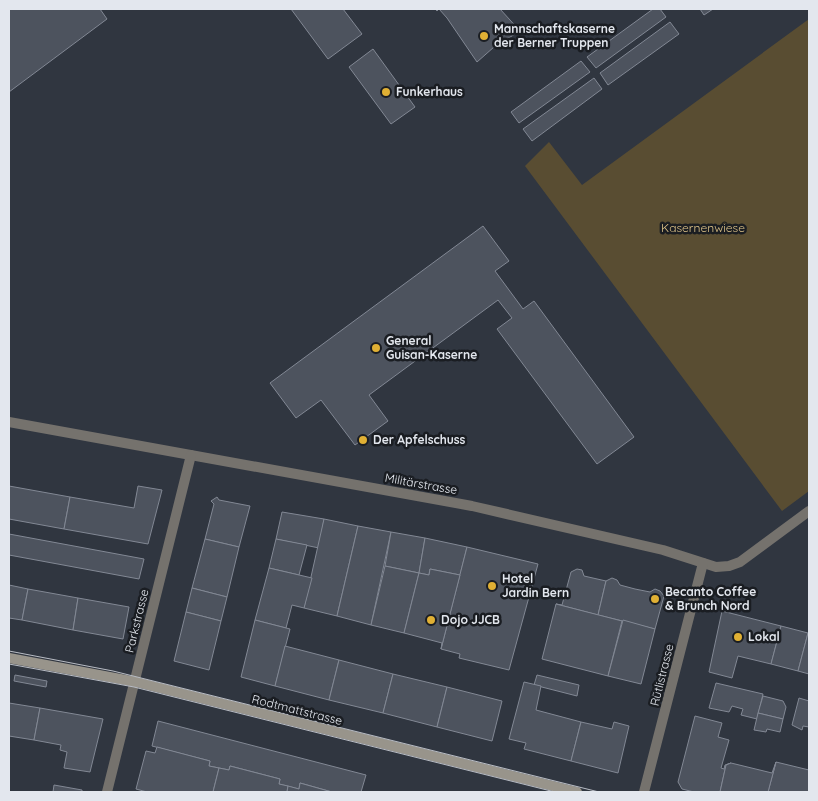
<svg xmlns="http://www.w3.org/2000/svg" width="818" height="801" font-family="Quicksand,sans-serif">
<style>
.green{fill:#594d32}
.building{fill:#4d535e;stroke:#828894}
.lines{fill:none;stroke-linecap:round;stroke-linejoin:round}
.street{stroke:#75726d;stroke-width:10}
.secondary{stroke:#98948b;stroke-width:10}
.tram{stroke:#b9bdc5;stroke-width:1}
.poi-dot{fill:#e0b034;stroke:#1a1d22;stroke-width:2}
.labels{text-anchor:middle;stroke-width:5;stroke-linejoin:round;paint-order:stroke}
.poi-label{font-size:12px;font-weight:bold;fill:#e3e7ee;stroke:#1a1d22;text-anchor:start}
.park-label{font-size:12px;fill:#e0c58a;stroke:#1a1d22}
.street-label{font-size:12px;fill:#e3e7ee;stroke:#1a1d22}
</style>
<rect width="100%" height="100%" fill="#303640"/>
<path class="green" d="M 809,19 L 809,491 L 782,511 L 525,166 L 549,142 L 582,185 Z"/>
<g class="building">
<path d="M 9,9 L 100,9 L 107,19 L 9,92 Z"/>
<path d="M 291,9 L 343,9 L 362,34 L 328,59 Z"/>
<path d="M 435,9 L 500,9 L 520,31 L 494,47 L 477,62 L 447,18 L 439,9 L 437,11 Z"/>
<path d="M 653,9 L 660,9 L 666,17 L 596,68 L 587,57 Z"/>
<path d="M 700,9 L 713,9 L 704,15 Z"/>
<path d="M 670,22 L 679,34 L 608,85 L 600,73 Z"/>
<path d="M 373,49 L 415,107 L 391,124 L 349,67 Z"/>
<path d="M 581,61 L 590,72 L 519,123 L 511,112 Z"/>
<path d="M 594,78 L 602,89 L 532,141 L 523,129 Z"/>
<path d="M 483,226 L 509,261 L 495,271 L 523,309 L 534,301 L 634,437 L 597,464 L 497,329 L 512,318 L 498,300 L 369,395 L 388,421 L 355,445 L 321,400 L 296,418 L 270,383 Z"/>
<path d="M 9,486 L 70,497 L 64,529 L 9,519 Z"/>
<path d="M 138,486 L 162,490 L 148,544 L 64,529 L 70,497 L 134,508 Z"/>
<path d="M 217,497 L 219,500 L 250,506 L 239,547 L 205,539 L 214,504 L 211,501 Z"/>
<path d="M 282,512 L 324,519 L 319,548 L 276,539 Z"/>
<path d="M 324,519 L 358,526 L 337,616 L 304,608 Z"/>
<path d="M 358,526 L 391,532 L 371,625 L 337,616 Z"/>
<path d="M 391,532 L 425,538 L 419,573 L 385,566 Z"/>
<path d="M 9,534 L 144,559 L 139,579 L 9,555 Z"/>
<path d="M 425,538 L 467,547 L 460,575 L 430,569 L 429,575 L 419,573 Z"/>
<path d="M 205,539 L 239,547 L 227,597 L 192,588 Z"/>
<path d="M 276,539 L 307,545 L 299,575 L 269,568 Z"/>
<path d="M 467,547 L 538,564 L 509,670 L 459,658 L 460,654 L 441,649 Z"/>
<path d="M 385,566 L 419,573 L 404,633 L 371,625 Z"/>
<path d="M 269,568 L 312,578 L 304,608 L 292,605 L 286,628 L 255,620 Z"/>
<path d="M 430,569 L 460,575 L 441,649 L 442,643 L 404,633 L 419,573 L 429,575 Z"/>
<path d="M 577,569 L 582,570 L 584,576 L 606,581 L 598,615 L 556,604 L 562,605 L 571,572 Z"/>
<path d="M 612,578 L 617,580 L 620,585 L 635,589 L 650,592 L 655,589 L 660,591 L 664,596 L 655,629 L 598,615 L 606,581 Z"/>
<path d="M 9,585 L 28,589 L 22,620 L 9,618 Z"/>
<path d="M 192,588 L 227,597 L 221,621 L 186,612 Z"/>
<path d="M 28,589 L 78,598 L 73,630 L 22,620 Z"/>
<path d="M 78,598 L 129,607 L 123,639 L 73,630 Z"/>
<path d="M 556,604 L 622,621 L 608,676 L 542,659 Z"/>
<path d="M 722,611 L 781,626 L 771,664 L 738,656 L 732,678 L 709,672 Z"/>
<path d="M 186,612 L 221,621 L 209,670 L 174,661 Z"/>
<path d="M 255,620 L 290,629 L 275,686 L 241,677 Z"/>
<path d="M 623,620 L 655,629 L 641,684 L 608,676 Z"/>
<path d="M 781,626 L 808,633 L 798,671 L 771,664 Z"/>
<path d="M 808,633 L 809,633 L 809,674 L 798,671 Z"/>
<path d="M 285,646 L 339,660 L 329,700 L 275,686 Z"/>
<path d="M 339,660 L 393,674 L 383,713 L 329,700 Z"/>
<path d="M 393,674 L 447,687 L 437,727 L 383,713 Z"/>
<path d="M 15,675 L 47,681 L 46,687 L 14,681 Z"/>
<path d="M 537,675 L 579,685 L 577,696 L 534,685 Z"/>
<path d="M 524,682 L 541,686 L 536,710 L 581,722 L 571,761 L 524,749 L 526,743 L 509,739 Z"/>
<path d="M 716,683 L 763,694 L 757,719 L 741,715 L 743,709 L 732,706 L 729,712 L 709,708 Z"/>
<path d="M 447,687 L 502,701 L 492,741 L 437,727 Z"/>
<path d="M 763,696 L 783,701 L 786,707 L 783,719 L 758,713 Z"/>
<path d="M 799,698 L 809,701 L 809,727 L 803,726 L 802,730 L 792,725 Z"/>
<path d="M 9,703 L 40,708 L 34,740 L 9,736 Z"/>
<path d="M 40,708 L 103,719 L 90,772 L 64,768 L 67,752 L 60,750 L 61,745 L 34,740 Z"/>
<path d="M 758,713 L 783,719 L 780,732 L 767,729 L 766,732 L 754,730 Z"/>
<path d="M 695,716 L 722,723 L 718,737 L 729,740 L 721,768 L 724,769 L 725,765 L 731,763 L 726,765 L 720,792 L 694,792 L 682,789 L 678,782 Z"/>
<path d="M 158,721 L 366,775 L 361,792 L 332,792 L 300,783 L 299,789 L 279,784 L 280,779 L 230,766 L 229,770 L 209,766 L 210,761 L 152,746 Z"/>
<path d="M 581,722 L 612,729 L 614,722 L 629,726 L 618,773 L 571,761 Z"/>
<path d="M 157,747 L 210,761 L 209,766 L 219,768 L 213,792 L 147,792 L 136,789 L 146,751 L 155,753 Z"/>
<path d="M 776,762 L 809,770 L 809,792 L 768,792 Z"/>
<path d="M 776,762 L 768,792 L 720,792 L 726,765 L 731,763 L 772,773 Z"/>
<path d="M 230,766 L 280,779 L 279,784 L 288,786 L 287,792 L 213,792 L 219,768 L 229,770 Z"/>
<path d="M 300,783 L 332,792 L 287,792 L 288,786 L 299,789 Z"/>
<path d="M 54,785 L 82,790 L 82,792 L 53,792 Z"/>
</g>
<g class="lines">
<g class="street">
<path d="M 9,422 L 472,506 L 663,550 L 716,567 L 729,566 L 740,562 L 809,511"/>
<path d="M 107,792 L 191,455"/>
<path d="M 644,792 L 703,563"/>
</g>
<path class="secondary" d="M 9,658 L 136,682 L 577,792"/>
<g class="tram">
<path d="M 9,651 L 113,671 L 599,792"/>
<path d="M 9,664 L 134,687 L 555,792"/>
</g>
</g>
<g class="poi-dot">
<circle cx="484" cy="36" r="5"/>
<circle cx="386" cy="92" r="5"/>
<circle cx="376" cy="348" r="5"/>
<circle cx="363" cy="440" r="5"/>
<circle cx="492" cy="586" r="5"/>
<circle cx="655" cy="599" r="5"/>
<circle cx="431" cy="620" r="5"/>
<circle cx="738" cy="637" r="5"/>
</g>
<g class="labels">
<g class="poi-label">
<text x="494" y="33">Mannschaftskaserne<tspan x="494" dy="14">der Berner Truppen</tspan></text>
<text x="396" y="96">Funkerhaus</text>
<text x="386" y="345">General<tspan x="386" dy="14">Guisan-Kaserne</tspan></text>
<text x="373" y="444">Der Apfelschuss</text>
<text x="502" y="583">Hotel<tspan x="502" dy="14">Jardin Bern</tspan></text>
<text x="665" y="596">Becanto Coffee<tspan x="665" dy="14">&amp; Brunch Nord</tspan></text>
<text x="441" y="624">Dojo JJCB</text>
<text x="748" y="641">Lokal</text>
</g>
<g class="park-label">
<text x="703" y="232">Kasernenwiese</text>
</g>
<g class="street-label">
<text transform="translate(421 484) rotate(10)" y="4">Militärstrasse</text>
<text transform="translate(137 621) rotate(-76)" y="4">Parkstrasse</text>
<text transform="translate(662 675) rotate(-76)" y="4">Rütlistrasse</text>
<text transform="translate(297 710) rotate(14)" y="4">Rodtmattstrasse</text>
</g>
</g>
<rect width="818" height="801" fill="none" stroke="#e3e7ee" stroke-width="20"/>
</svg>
